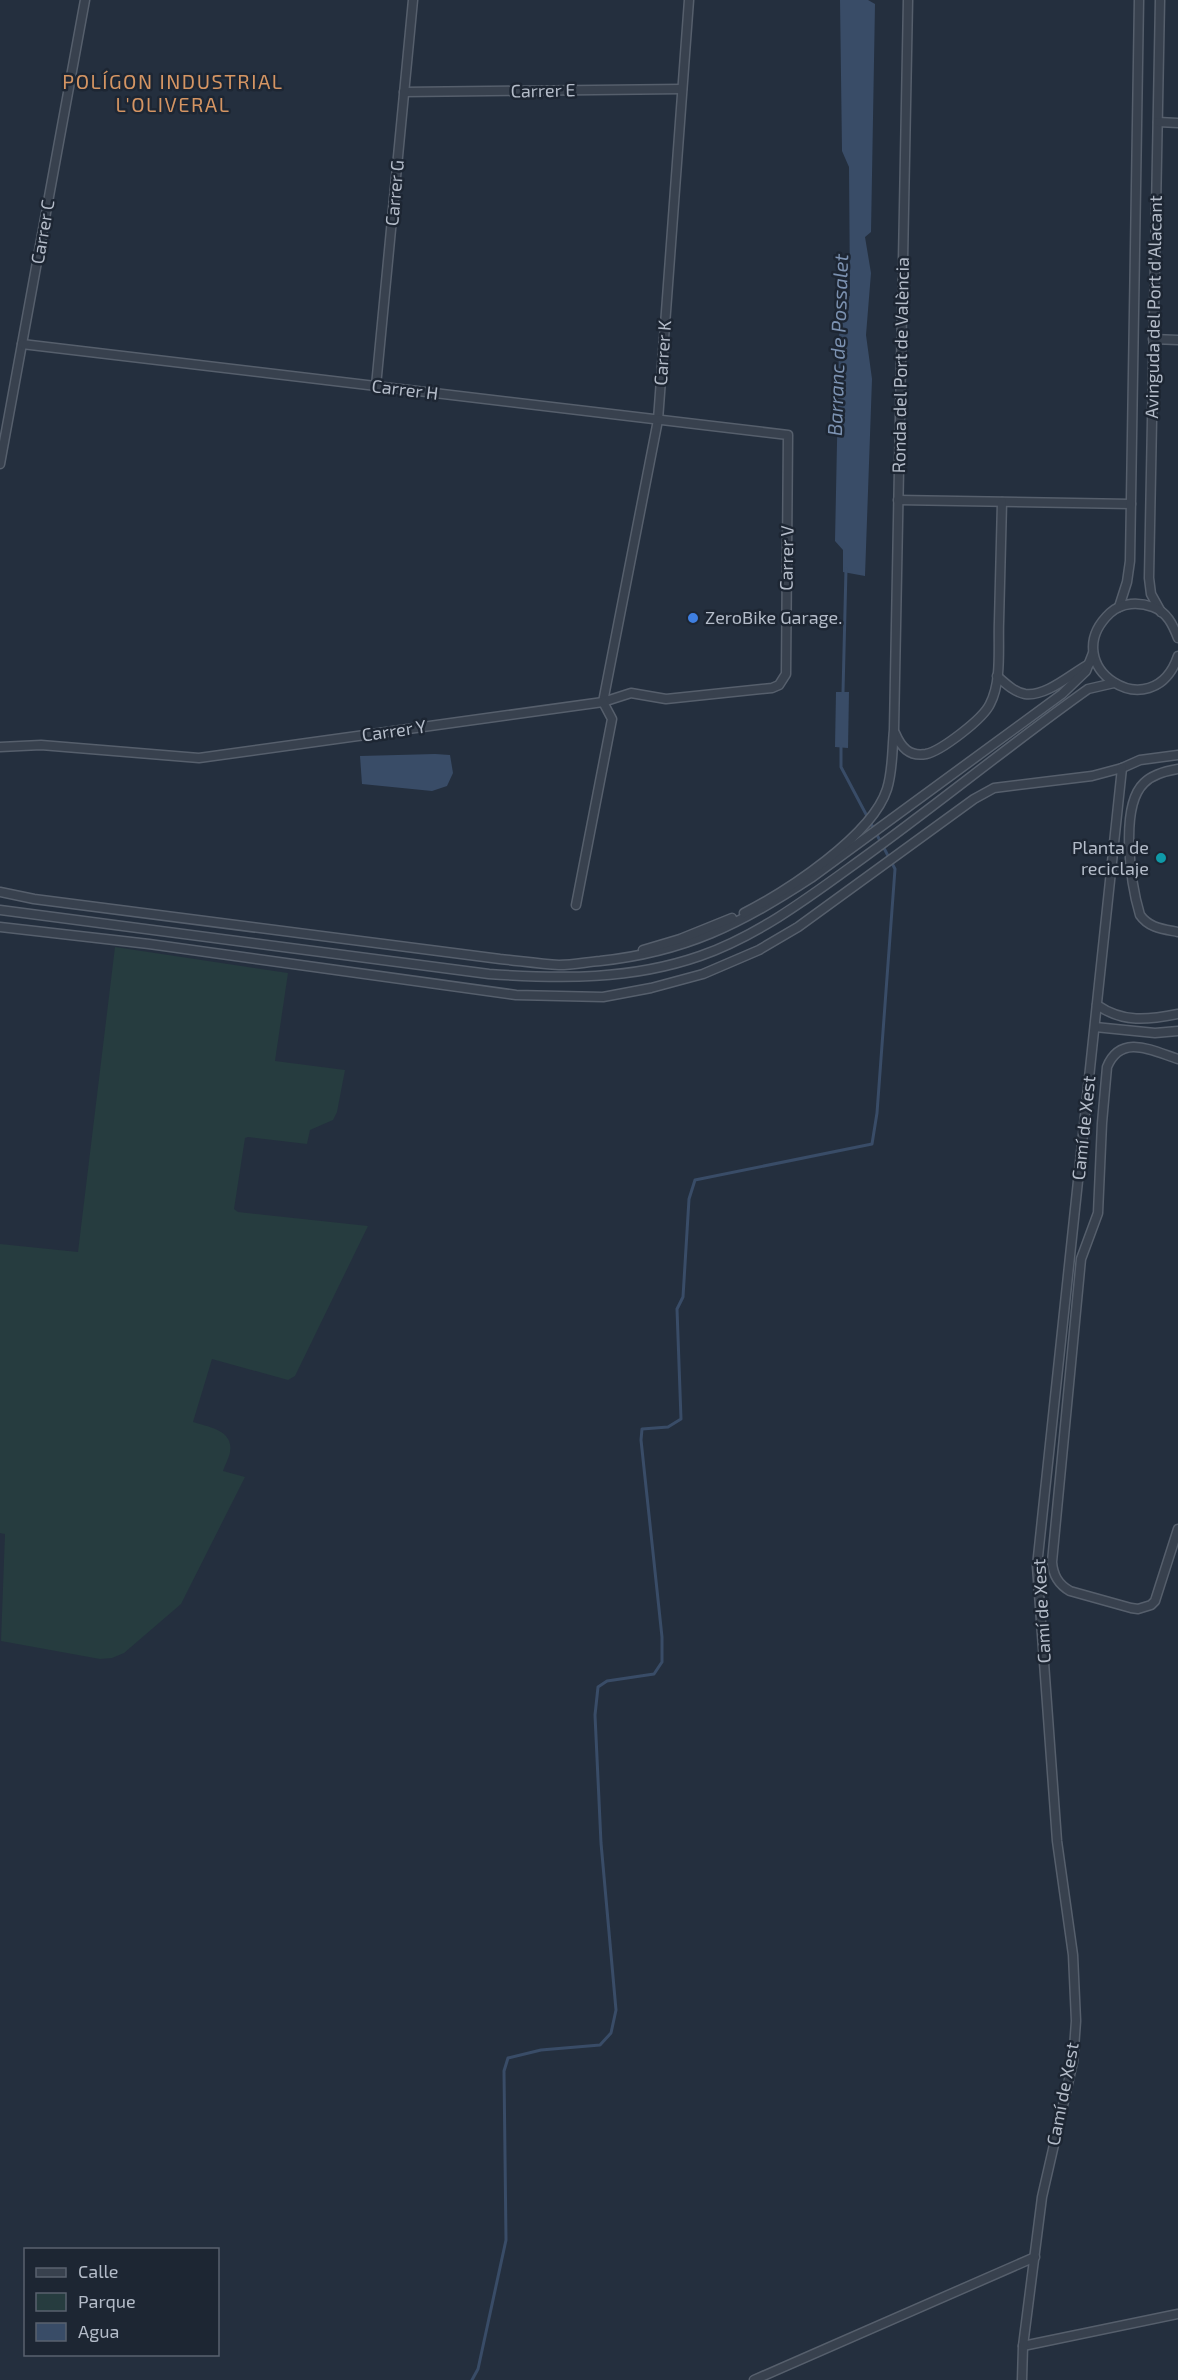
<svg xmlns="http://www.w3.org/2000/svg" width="1178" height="2380" font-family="'Exo 2',sans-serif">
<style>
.green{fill:#263c3f}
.water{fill:#394c67}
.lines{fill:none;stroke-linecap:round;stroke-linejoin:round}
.stream{stroke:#394c67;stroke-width:3}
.street-casing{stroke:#565f6c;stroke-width:11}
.street{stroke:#38414e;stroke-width:8}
.shop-dot{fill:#3f7fe0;stroke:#1d2633;stroke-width:2}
.culture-dot{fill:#0f9aa8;stroke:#1d2633;stroke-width:2}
.labels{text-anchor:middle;stroke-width:5;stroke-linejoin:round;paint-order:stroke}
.street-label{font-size:18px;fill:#b4bcc9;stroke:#1d2633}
.poi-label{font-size:18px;fill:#b4bcc9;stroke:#1d2633;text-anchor:start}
.neighbourhood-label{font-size:20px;letter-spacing:1.5px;fill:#d59563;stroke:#1d2633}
.water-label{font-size:20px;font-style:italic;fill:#7c92b1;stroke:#1d2633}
</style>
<rect width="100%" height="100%" fill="#242f3e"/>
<path class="green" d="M 115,947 L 288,973 L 275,1061 L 345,1070 L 337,1112 L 333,1120 L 310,1130 L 307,1144 L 248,1137 L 245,1138 L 234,1209 L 238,1212 L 368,1226 L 295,1376 L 288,1380 L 212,1359 L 193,1422 C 208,1427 234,1430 230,1452 C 229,1458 225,1465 223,1471 L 245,1477 L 181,1604 L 124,1653 L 112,1658 L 100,1659 L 1,1641 L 5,1534 L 0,1533 L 0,1244 L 78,1252 Z"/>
<g class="water">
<path d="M 840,0 L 868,0 L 875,4 L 871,232 L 865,237 L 871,273 L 866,335 L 872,379 L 865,576 L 843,572 L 843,550 L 835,541 L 840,297 L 850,296 L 849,167 L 842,151 Z"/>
<path d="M 836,692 L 849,692 L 848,748 L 835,747 Z"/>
<path d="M 435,754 L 450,755 L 453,773 L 447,786 L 432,791 L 362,784 L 360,756 Z"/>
</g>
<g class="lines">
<g class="stream">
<path d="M 843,692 L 846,569"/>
<path d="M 472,2380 L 478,2369 L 506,2240 L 504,2071 L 508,2058 L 541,2050 L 600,2045 L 611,2033 L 616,2010 L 601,1843 L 595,1715 L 598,1687 L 607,1681 L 654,1674 L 662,1662 L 662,1637 L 641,1440 L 642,1429 L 668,1427 L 681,1419 L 677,1309 L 683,1297 L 689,1199 L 695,1180 L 872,1144 L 877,1113 L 895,869 L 841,767 L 841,747"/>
</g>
<defs>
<g id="street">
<path d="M 1160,0 L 1149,578 L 1151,594 L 1161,612"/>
<path d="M 404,92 L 682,89"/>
<path d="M 1158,122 L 1178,123"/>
<path d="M 1153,339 L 1178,340"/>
<path d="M 376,386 L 413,0"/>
<path d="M 0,464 L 85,0"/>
<path d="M 898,500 L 1131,504"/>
<path d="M 1119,607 L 1127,582 L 1130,561 L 1139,0"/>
<path d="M 1178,638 C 1173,625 1167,612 1153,607 C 1139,602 1122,602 1110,613 C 1054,666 1153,730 1178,656"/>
<path d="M 997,676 C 1005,683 1014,692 1025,694 C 1046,697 1071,674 1089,664"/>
<path d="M 603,702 L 658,420 L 689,0"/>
<path d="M 895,733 C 901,747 909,757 926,754 C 941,751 983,719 990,704 C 1002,681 998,648 999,622 C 1000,582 1001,542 1002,502"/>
<path d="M 0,747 L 41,745 L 199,758 L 603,702 L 631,693 L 666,699 L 772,688 L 779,685 L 786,674 L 788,435 L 22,344"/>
<path d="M 1178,769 C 1166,771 1153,774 1144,783 C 1119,807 1131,885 1140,915 C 1149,928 1163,929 1178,932"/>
<path d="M 0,892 L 34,899 L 500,959 C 520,961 540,964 559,965 C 573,965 587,962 600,961 C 685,952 741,924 811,878 L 1062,694 L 1086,671 L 1093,653"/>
<path d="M 576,905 L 612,719 L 603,702"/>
<path d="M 0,910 L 489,974 C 561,979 631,980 700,956 C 760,935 812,895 863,858 C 939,803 1012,743 1088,689 L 1114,683"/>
<path d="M 744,913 C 787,891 872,836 887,789 C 893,770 892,749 894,730 L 908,0"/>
<path d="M 0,927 L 149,944 L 516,995 L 603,997 L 651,988 L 703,974 L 759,950 L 798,927 L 974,799 L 994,788 L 1092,776 L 1122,768 L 1140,760 L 1178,755"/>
<path d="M 643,950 L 680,939 L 732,918"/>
<path d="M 1097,1005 C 1123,1023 1148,1020 1178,1014"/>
<path d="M 1095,1027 L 1155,1033 L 1178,1031"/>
<path d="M 1178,1059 C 1153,1051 1121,1033 1107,1067 L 1102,1123 L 1098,1213 L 1081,1259 L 1052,1562 C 1053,1575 1058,1584 1070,1591 L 1131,1608 L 1138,1609 L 1151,1605 L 1155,1601 L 1178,1529"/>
<path d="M 1023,2346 L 1178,2314"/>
<path d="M 754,2380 L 1035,2257"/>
<path d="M 1022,2380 L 1023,2346 L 1042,2197 L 1073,2062 L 1076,2021 L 1073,1955 L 1057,1841 L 1037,1566 L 1122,768"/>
</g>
</defs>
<use href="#street" class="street-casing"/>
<use href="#street" class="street"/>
</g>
<circle class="shop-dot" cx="693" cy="618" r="6"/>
<circle class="culture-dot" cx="1161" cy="858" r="6"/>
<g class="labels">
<g class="street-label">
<text transform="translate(543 91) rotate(-1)" y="6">Carrer E</text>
<text transform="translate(395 193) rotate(-85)" y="6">Carrer G</text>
<text transform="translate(43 232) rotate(-80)" y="6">Carrer C</text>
<text transform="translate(1154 307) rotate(-89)" y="6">Avinguda del Port d'Alacant</text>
<text transform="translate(663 353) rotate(-86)" y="6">Carrer K</text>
<text transform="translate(901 365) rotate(-89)" y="6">Ronda del Port de València</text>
<text transform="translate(405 390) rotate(7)" y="6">Carrer H</text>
<text transform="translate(787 558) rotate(-89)" y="6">Carrer V</text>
<text transform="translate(394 731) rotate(-8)" y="6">Carrer Y</text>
<text transform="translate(1084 1128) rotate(-84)" y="6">Camí de Xest</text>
<text transform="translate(1042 1611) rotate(-93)" y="6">Camí de Xest</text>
<text transform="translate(1063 2094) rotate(-79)" y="6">Camí de Xest</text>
</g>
<g class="poi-label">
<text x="705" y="624">ZeroBike Garage.</text>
<text x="1149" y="854" text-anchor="end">Planta de<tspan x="1149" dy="21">reciclaje</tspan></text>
</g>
<g class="neighbourhood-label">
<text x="173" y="89">POLÍGON INDUSTRIAL<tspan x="173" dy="23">L'OLIVERAL</tspan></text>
</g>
<g class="water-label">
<text transform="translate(838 345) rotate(-88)" y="7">Barranc de Possalet</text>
</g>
</g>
<rect x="24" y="2248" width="195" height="108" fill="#1d2633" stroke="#59626f" stroke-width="1.5"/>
<rect x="36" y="2268" width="30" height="9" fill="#38414e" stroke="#59626f" stroke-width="1.5"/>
<text x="78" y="2278" font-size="18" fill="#b4bcc9">Calle</text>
<rect x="36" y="2293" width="30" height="18" fill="#263c3f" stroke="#59626f" stroke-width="1.5"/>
<text x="78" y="2308" font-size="18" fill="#b4bcc9">Parque</text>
<rect x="36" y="2323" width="30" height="18" fill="#394c67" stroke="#59626f" stroke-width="1.5"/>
<text x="78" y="2338" font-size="18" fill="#b4bcc9">Agua</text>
</svg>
